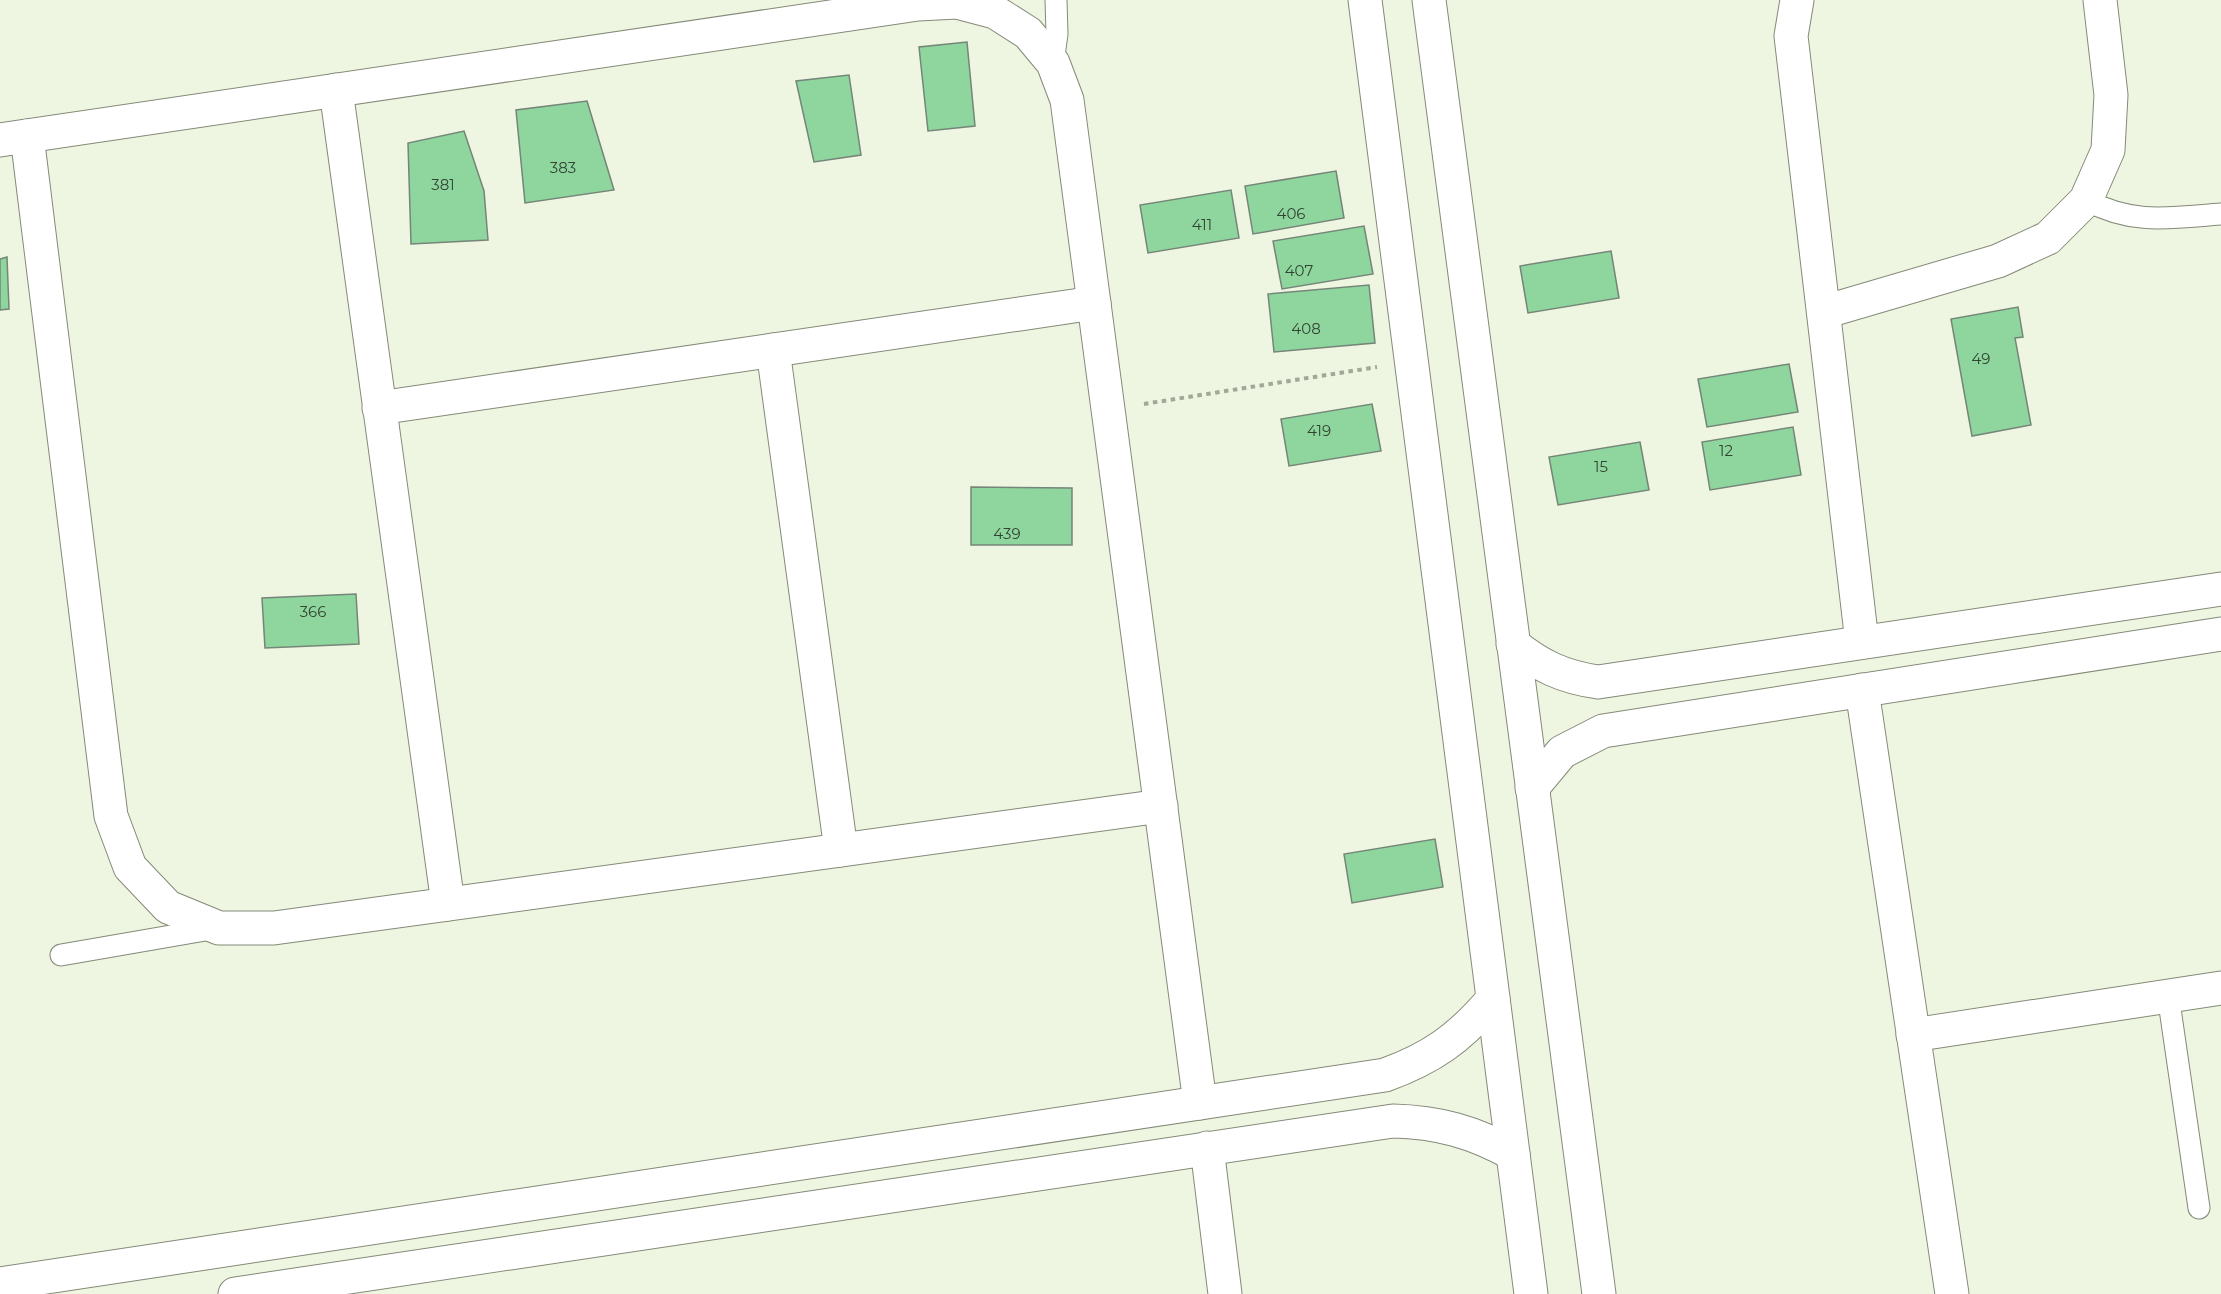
<svg xmlns="http://www.w3.org/2000/svg" width="2221" height="1294" font-family="Montserrat,sans-serif">
<style>
.building{fill:#8ed69e;stroke:#758578;stroke-width:1.5}
.lines{fill:none;stroke-linecap:round;stroke-linejoin:round}
.service-casing{stroke:#848a78;stroke-width:23}
.minor-casing{stroke:#848a78;stroke-width:35}
.path{stroke:#a2a798;stroke-width:4;stroke-dasharray:4.5 4.5;stroke-linecap:butt}
.service{stroke:#fff;stroke-width:21}
.minor{stroke:#fff;stroke-width:33}
.labels{text-anchor:middle;stroke-width:6;stroke-linejoin:round;paint-order:stroke}
.number-label{font-size:15px;fill:#324533}
</style>
<rect width="100%" height="100%" fill="#eef5e1"/>
<g class="building">
<path d="M 967,42 L 975,126 L 928,131 L 919,47 Z"/>
<path d="M 849,75 L 861,155 L 814,162 L 796,81 Z"/>
<path d="M 587,101 L 614,190 L 525,203 L 516,110 Z"/>
<path d="M 464,131 L 484,191 L 488,240 L 411,244 L 408,143 Z"/>
<path d="M 1336,171 L 1344,218 L 1253,234 L 1245,186 Z"/>
<path d="M 1231,190 L 1239,238 L 1148,253 L 1140,205 Z"/>
<path d="M 1364,226 L 1373,274 L 1282,289 L 1273,241 Z"/>
<path d="M 1611,251 L 1619,298 L 1528,313 L 1520,266 Z"/>
<path d="M 7,257 L 9,309 L 0,310 L 0,259 Z"/>
<path d="M 1369,285 L 1375,343 L 1274,352 L 1268,294 Z"/>
<path d="M 2018,307 L 2023,337 L 2015,338 L 2031,425 L 1972,436 L 1951,319 Z"/>
<path d="M 1789,364 L 1798,412 L 1707,427 L 1698,379 Z"/>
<path d="M 1372,404 L 1381,451 L 1289,466 L 1281,419 Z"/>
<path d="M 1793,427 L 1801,475 L 1710,490 L 1702,442 Z"/>
<path d="M 1640,442 L 1649,490 L 1558,505 L 1549,457 Z"/>
<path d="M 971,487 L 1072,488 L 1072,545 L 971,545 Z"/>
<path d="M 356,594 L 359,644 L 265,648 L 262,598 Z"/>
<path d="M 1435,839 L 1443,887 L 1352,903 L 1344,854 Z"/>
</g>
<g class="lines">
<defs>
<g id="service">
<path d="M 1053,63 L 1057,34 L 1056,0"/>
<path d="M 2086,200 C 2133,225 2169,218 2221,214"/>
<path d="M 61,955 L 217,928"/>
<path d="M 2168,995 L 2199,1208"/>
</g>
<g id="minor">
<path d="M 1365,0 L 1531,1294"/>
<path d="M 1429,0 L 1599,1294"/>
<path d="M 1797,0 L 1791,36 L 1862,642"/>
<path d="M 336,90 L 448,904"/>
<path d="M 27,136 L 111,816 L 130,867 L 168,907 L 219,928 L 274,928 L 1161,806"/>
<path d="M 0,140 L 918,4 L 957,2 L 995,12 L 1028,33 L 1053,63 L 1067,100 L 1200,1103"/>
<path d="M 1824,312 L 1998,261 L 2048,238 L 2086,200 L 2108,150 L 2111,95 L 2100,0"/>
<path d="M 773,350 L 841,850"/>
<path d="M 379,408 L 1094,303"/>
<path d="M 1513,644 C 1540,666 1563,677 1598,682 L 2221,589"/>
<path d="M 1862,690 L 1952,1294"/>
<path d="M 1532,788 L 1562,752 L 1603,731 L 2221,634"/>
<path d="M 1913,1035 L 2221,988"/>
<path d="M 1207,1148 L 1225,1294"/>
<path d="M 0,1284 L 1385,1075 C 1432,1058 1460,1038 1493,999"/>
<path d="M 235,1294 L 1393,1121 C 1438,1122 1474,1132 1513,1154"/>
</g>
</defs>
<use href="#service" class="service-casing"/>
<use href="#minor" class="minor-casing"/>
<path class="path" d="M 1144,404 L 1377,367"/>
<use href="#service" class="service"/>
<use href="#minor" class="minor"/>
</g>
<g class="labels">
<g class="number-label">
<text x="563" y="173">383</text>
<text x="443" y="190">381</text>
<text x="1291" y="219">406</text>
<text x="1202" y="230">411</text>
<text x="1299" y="276">407</text>
<text x="1306" y="334">408</text>
<text x="1981" y="364">49</text>
<text x="1319" y="436">419</text>
<text x="1726" y="456">12</text>
<text x="1601" y="472">15</text>
<text x="1007" y="539">439</text>
<text x="313" y="617">366</text>
</g>
</g>
</svg>
